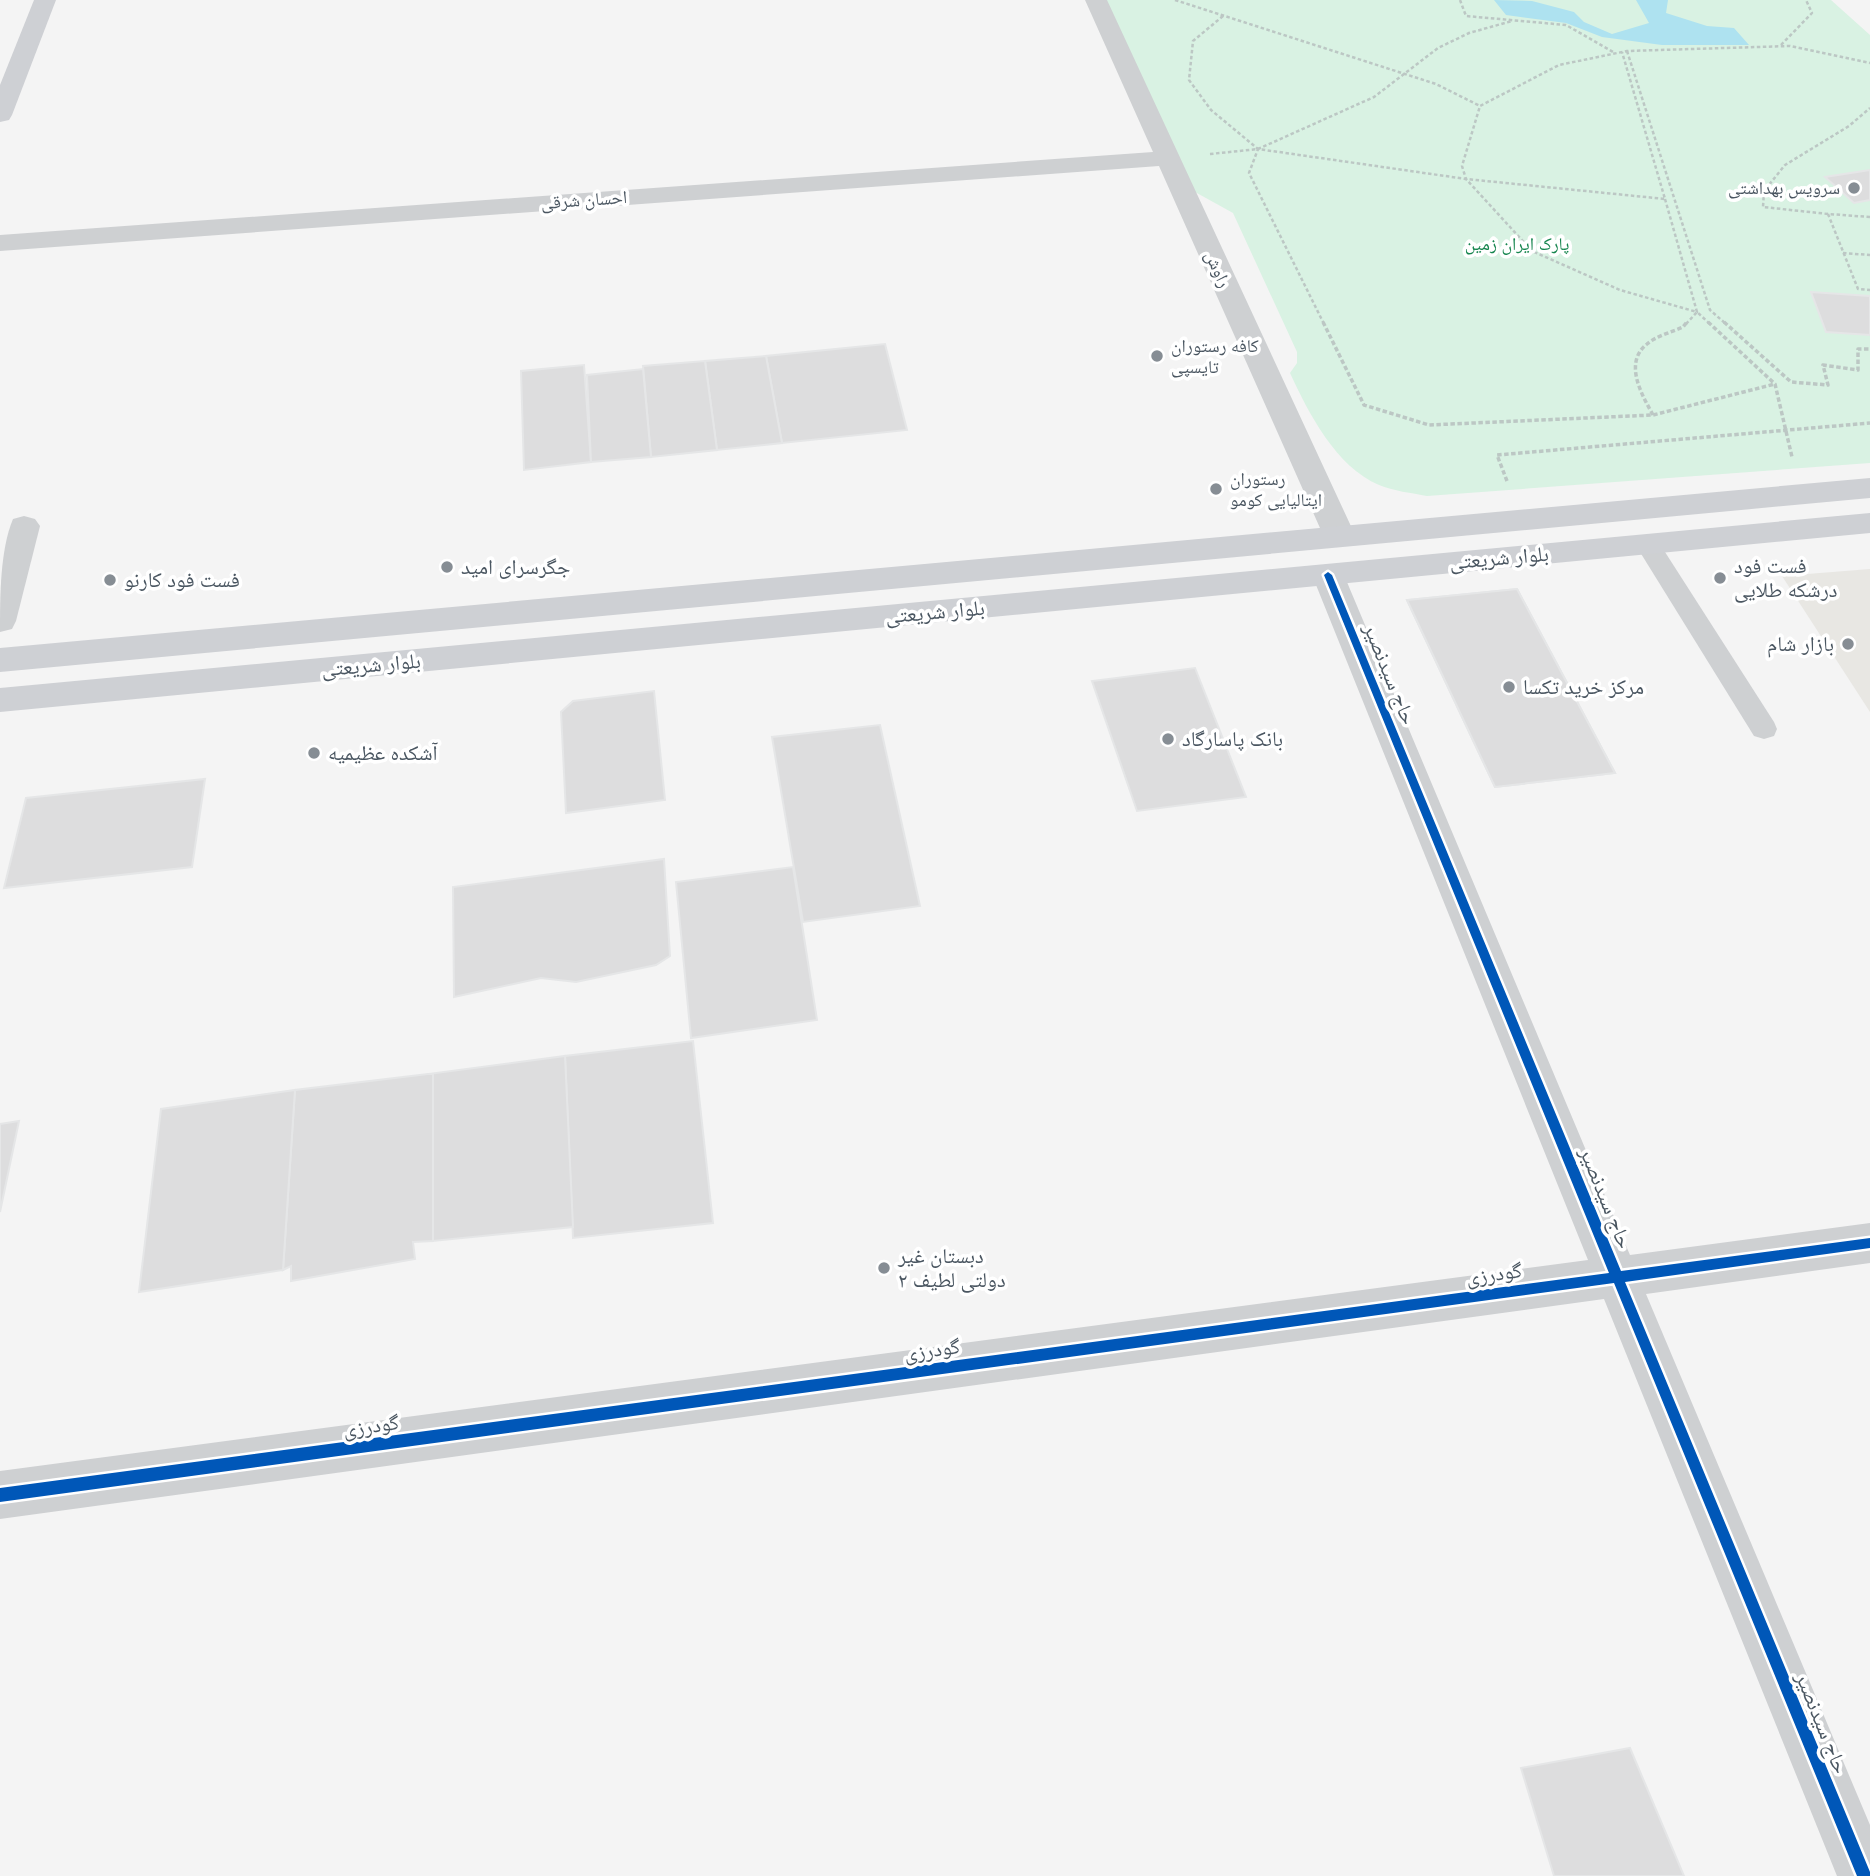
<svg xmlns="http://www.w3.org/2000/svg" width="1870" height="1876" font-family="'Space Grotesk','Noto Naskh Arabic',sans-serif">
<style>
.commercial{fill:#e8e7e3}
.green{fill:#d9f2e3}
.water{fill:#aee2f0}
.building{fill:#ddddde;stroke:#e5e6e7;stroke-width:2}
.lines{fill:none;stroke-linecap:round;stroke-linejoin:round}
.path-far1{stroke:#bcc7c4;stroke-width:2.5;stroke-dasharray:3.5 2.5;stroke-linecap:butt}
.path{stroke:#bcc7c4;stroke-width:3.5;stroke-dasharray:4.5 2.5;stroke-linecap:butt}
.lane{fill:#ced0d2;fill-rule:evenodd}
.street{fill:#ced0d2;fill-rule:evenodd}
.secondary{fill:#ced0d4;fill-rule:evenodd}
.cycleway-casing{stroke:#fff;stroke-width:5}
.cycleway{fill:#0057b8;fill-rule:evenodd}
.poi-dot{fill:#868d94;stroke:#fff;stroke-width:2.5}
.labels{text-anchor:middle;stroke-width:7;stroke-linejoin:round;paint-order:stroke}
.far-poi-label{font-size:18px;fill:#4a5661;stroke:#fff;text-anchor:start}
.far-street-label{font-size:18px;fill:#4a5661;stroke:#fff}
.far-park-label{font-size:18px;fill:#17864f;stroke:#fff}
.street-label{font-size:21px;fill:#4a5661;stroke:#fff}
.poi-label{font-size:21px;fill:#4a5661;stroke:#fff;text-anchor:start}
</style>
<rect width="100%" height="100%" fill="#f4f4f4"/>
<path class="commercial" d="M 1870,569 L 1870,712 L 1782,576 Z"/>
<path class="green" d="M 1100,0 L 1831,0 L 1870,35 L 1870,463 L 1427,496 C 1412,493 1393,491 1379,485 C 1336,467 1308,412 1290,373 L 1297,363 L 1297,352 L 1233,213 L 1186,187 Z"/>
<path class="water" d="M 1494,0 L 1532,1 L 1574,12 L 1584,22 L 1612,34 L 1649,23 L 1636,0 L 1668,0 L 1666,13 L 1707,26 L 1734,28 L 1749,45 L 1662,45 L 1602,37 L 1566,23 L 1506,15 Z"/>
<g class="building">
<path d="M 1870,170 L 1870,200 L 1854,203 L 1825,177 Z"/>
<path d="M 1811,292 L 1870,296 L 1870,335 L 1826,332 Z"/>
<path d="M 885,344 L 907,430 L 782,443 L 766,356 Z"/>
<path d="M 766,356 L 782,443 L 717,450 L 705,361 Z"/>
<path d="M 705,361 L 717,450 L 651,457 L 643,366 Z"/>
<path d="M 584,365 L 591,462 L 524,470 L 521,371 Z"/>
<path d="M 643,369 L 651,457 L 591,462 L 587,375 Z"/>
<path d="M 1517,589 L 1615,773 L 1495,787 L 1407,600 Z"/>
<path d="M 1517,589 L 1615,773 L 1495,787 L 1407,600 Z"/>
<path d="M 1195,668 L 1246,797 L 1137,811 L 1092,681 Z"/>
<path d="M 654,691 L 665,800 L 566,813 L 561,712 L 573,701 Z"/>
<path d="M 880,725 L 920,906 L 803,922 L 772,737 Z"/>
<path d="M 205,779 L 192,867 L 4,888 L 26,798 Z"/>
<path d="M 664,859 L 670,956 L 656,965 L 576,982 L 541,978 L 454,997 L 453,887 Z"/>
<path d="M 793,867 L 817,1020 L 691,1038 L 676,882 Z"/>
<path d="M 693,1041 L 713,1223 L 573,1238 L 565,1056 Z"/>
<path d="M 565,1056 L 573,1227 L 433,1241 L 428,1074 Z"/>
<path d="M 428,1074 L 433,1074 L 433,1241 L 413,1242 L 415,1259 L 291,1281 L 291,1266 L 283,1270 L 295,1090 Z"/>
<path d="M 295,1090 L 283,1270 L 139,1292 L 161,1109 Z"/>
<path d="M 19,1121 L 0,1212 L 0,1124 Z"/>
<path d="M 1630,1748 L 1684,1876 L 1554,1876 L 1521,1768 Z"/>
</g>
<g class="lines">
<g class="path-far1">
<path d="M 1175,0 L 1436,84 L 1480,106"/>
<path d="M 1460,0 L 1466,16 L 1566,25 L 1615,53"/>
<path d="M 1223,16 L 1193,41 L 1189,80 L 1211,110 L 1258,149"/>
<path d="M 1781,45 L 1812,13 L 1806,0"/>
<path d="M 1627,51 L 1710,310 L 1726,324"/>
<path d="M 1210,154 L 1258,149 L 1374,97 L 1438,48 L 1469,33 L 1512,21"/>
<path d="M 1665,199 L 1697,312 L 1620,290 L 1532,251 L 1466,179 L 1462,166 L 1480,106 L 1559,65 L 1627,51 L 1790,46 L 1870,63"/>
<path d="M 1828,214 L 1763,207 L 1764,191 L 1785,165 L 1849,126 L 1870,108"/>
<path d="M 1870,217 L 1828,214 L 1858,289 L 1870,290"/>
<path d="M 1843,253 L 1870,255"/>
<path d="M 1324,324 L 1249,173 L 1258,149 L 1466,179 L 1665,199 L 1622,52"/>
<path d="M 1686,324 L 1697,312 L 1710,324"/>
</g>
<g class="path">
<path d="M 1323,322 L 1364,405 L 1429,425 L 1653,415 L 1775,384"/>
<path d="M 1708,322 L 1775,384 L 1792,457"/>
<path d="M 1724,322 L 1791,382 L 1828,385 L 1823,365 L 1858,370 L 1858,349 L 1870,349"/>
<path d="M 1653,415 C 1642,395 1623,363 1647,344 C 1656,336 1672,332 1683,327 L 1687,322"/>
<path d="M 1507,481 L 1497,455 L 1870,423"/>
</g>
<path class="lane" d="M 1647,536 L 1656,538 L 1774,722 L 1777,729 L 1774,736 L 1764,739 L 1754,736 L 1635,544 L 1638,538 Z"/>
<g class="street">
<path d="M 1085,0 L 1107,0 L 1356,537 L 1351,544 L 1340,547 L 1329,544 L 1324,537 L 1159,166 L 0,251 L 0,235 L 1153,152 Z"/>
<path d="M 24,516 L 35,519 L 40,526 L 16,621 L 12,629 L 0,632 C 0,596 0,550 13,519 Z"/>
<path d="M 1328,564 L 1339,567 L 1344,575 L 1630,1255 L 1870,1223 L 1870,1263 L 1646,1294 L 1870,1825 L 1870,1876 L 1837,1876 L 1604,1299 L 0,1519 L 0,1471 L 1588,1260 L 1312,575 L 1317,567 Z"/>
</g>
<g class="secondary">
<path d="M 34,0 L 56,0 L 12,115 L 9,120 L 0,122 L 0,85 Z"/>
<path d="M 1870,478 L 1870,498 L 0,672 L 0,648 Z"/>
<path d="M 1870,513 L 1870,533 L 0,712 L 0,688 Z"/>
</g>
<defs>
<path id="cycleway" d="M 1328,572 L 1332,575 L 1621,1271 L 1870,1238 L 1870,1248 L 1625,1282 L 1870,1872 L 1870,1876 L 1857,1876 L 1614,1283 L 0,1502 L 0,1488 L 1609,1273 L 1324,575 Z"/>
</defs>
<use href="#cycleway" class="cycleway-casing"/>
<use href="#cycleway" class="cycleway"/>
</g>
<g class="poi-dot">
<circle cx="1854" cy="188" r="7"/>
<circle cx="1157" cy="356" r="7"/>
<circle cx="1216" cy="489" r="7"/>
<circle cx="447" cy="567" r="7"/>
<circle cx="1720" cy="578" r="7"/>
<circle cx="110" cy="580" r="7"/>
<circle cx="1848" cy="644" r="7"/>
<circle cx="1509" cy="687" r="7"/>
<circle cx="1168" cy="739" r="7"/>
<circle cx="314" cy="753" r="7"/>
<circle cx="884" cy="1268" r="7"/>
</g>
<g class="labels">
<g class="far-poi-label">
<text x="1840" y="194" text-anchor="end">سرویس بهداشتی</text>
<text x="1171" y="352">کافه رستوران<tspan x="1171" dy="21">تایسپی</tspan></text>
<text x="1230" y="485">رستوران<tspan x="1230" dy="21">ایتالیایی کومو</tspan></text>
</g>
<g class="far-street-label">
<text transform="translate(584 200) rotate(-4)" y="6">احسان شرقی</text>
<text transform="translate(1218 269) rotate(66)" y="6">راوش</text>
</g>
<g class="far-park-label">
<text x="1517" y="250">پارک ایران زمین</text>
</g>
<g class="street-label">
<text transform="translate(1499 558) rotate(-5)" y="7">بلوار شریعتی</text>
<text transform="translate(935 612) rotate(-5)" y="7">بلوار شریعتی</text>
<text transform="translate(371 665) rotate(-5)" y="7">بلوار شریعتی</text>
<text transform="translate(1390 674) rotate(68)" y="7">حاج سیدنصیر</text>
<text transform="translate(1606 1198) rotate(68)" y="7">حاج سیدنصیر</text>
<text transform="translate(1494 1274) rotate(-8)" y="7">گودرزی</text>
<text transform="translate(932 1350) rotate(-8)" y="7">گودرزی</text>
<text transform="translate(371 1426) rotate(-8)" y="7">گودرزی</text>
<text transform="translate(1822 1723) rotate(68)" y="7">حاج سیدنصیر</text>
</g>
<g class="poi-label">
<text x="1734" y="573">فست فود<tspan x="1734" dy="24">درشکه طلایی</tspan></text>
<text x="461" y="574">جگرسرای امید</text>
<text x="124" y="587">فست فود کارنو</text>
<text x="1834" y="651" text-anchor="end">بازار شام</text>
<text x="1523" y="694">مرکز خرید تکسا</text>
<text x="1182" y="746">بانک پاسارگاد</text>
<text x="328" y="760">آشکده عظیمیه</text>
<text x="898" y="1263">دبستان غیر<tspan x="898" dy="24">دولتی لطیف ۲</tspan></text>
</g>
</g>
</svg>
